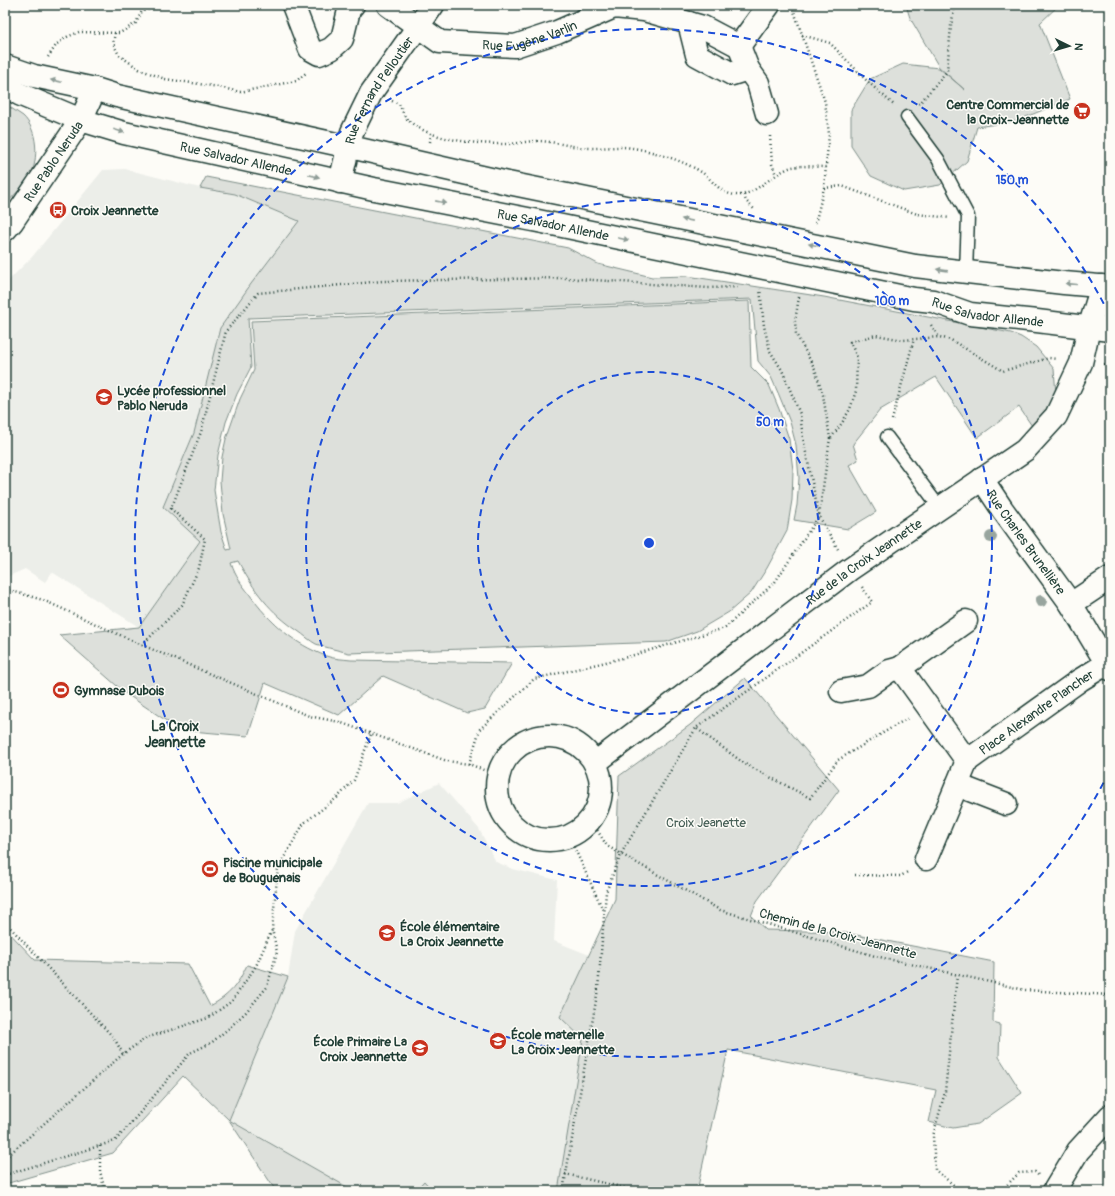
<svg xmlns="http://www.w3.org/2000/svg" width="1115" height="1196" font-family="Pangolin,sans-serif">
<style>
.built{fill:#eceee9}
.green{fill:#dde0db;stroke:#7e8e88}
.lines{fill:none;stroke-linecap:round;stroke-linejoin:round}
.lane-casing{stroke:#1f3d34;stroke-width:15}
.street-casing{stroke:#1f3d34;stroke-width:25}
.secondary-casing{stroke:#1f3d34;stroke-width:25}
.path{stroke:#1f3d34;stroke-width:2.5;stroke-dasharray:1 3;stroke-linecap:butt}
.lane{stroke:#fdfcf7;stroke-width:12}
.street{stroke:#fdfcf7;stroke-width:22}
.secondary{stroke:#fdfcf7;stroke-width:22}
.tree{fill:#98a59e}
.oneway{fill:#8e9c96}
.ring{fill:none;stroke:#1d4ed8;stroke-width:2;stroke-dasharray:7 5}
.labels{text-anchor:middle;stroke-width:3;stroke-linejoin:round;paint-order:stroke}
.street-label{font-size:13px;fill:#1f3d34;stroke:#fdfcf7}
.poi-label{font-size:13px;font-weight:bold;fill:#1f3d34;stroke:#fdfcf7;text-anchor:start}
.park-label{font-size:13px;fill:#455e55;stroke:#fdfcf7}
.neighbourhood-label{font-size:14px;font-weight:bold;fill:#1f3d34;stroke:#fdfcf7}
.centre{fill:#1d4ed8;stroke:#fdfcf7;stroke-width:2}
.ring-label{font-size:12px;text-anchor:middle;font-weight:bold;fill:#1d4ed8;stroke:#fdfcf7;stroke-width:3;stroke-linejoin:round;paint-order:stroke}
</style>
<rect width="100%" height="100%" fill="#fdfcf7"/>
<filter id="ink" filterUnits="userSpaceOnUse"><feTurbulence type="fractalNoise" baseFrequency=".025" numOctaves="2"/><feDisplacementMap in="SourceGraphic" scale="8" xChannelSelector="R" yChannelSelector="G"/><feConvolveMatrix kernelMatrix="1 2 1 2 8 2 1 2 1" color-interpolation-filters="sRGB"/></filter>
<g filter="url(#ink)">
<g class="built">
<path d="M 125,169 L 200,188 L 235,194 L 299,221 L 251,284 L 220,328 L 194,433 L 163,507 L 200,541 L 139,627 L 52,572 L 45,582 L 25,569 L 9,576 L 5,574 L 5,284 L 32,257 L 103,170 Z"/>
<path d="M 439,783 L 479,829 L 496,862 L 513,869 L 557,880 L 554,941 L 597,958 L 558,1191 L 433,1191 L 424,1181 L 415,1191 L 354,1191 L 229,1120 L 288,977 L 295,931 L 368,803 L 397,803 Z"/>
</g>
<g class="green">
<path d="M 906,5 L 1059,5 L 1040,23 L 1070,99 L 1016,121 L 977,127 L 967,161 L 940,185 L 904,191 L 871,176 L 851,146 L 851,110 L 870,79 L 903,64 L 939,68 L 965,90 L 939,67 L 910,18 Z"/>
<path d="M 5,104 C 11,108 17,112 23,116 C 38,130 39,159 30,177 C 26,184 11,198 5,205 Z"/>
<path d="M 206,177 L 568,248 L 598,264 L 652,277 L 687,276 L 824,297 L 1011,333 L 1021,337 L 1036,347 L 1054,369 L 1056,394 L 1046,414 L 1032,426 L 1019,407 L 977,438 L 936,377 L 880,410 L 853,444 L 858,460 L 849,465 L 876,512 L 848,529 L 794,520 L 797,505 L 799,478 L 796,445 L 790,422 L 779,395 L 771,377 L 758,361 L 752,299 L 248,318 L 251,367 L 237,394 L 226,422 L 218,455 L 214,490 L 221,532 L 227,550 L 231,549 L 223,514 L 220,481 L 222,457 L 226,439 L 240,399 L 254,370 L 251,321 L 749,301 L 751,367 L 769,385 L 779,409 L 789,439 L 793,470 L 792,500 L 787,531 L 767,568 L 751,593 L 729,612 L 697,631 L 666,642 L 349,653 C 338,650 327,648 316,644 C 310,641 304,635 298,631 C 270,612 254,591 238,561 L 231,563 C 236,578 241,583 250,595 C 269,622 294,644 326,656 C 334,659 343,659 351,660 L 512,663 L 485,709 L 467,713 L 383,676 L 339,715 L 265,683 L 248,736 L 180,730 L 125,693 L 59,635 L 139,627 L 200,541 L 163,507 L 194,433 L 220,328 L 251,284 L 299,221 L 235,194 L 200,188 Z"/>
<path d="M 745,678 L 839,790 L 757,901 L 751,916 L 766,930 L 841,932 L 994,962 L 993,1022 L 1000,1024 L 999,1057 L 1022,1093 L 978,1124 L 953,1128 L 929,1122 L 936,1090 L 728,1050 L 697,1191 L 558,1191 L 583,1039 L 560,1017 L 615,899 L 619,776 L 690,725 Z"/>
<path d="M 5,928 L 35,960 L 188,964 L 210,1006 C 230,995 237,986 247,965 L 288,977 L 229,1120 L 354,1191 L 276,1191 L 229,1120 L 183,1076 L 113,1153 L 5,1184 Z"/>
<path d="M 424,1181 L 433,1191 L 415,1191 Z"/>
</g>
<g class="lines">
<defs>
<g id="lane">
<path d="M 907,117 L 938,159 L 968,216 L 966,273"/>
<path d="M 887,437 L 940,508"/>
</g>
<g id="street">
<path d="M 293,5 L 310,49 L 319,54 L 331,49 L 342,39 L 350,6 L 353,5"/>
<path id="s1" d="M 388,5 L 440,42 L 515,46 L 557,32 L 614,7 L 644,10 L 689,23"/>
<path d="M 689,23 L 703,27 L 739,46 L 748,69 L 732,74 L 697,55 Z"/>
<path d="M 739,46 L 769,5"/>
<path d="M 748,69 L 758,83 L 767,114"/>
<path id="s2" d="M 340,182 L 352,132 L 371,93 L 433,5"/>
<path id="s3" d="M 5,230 L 12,222 L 81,120 L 95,89"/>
<path id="s4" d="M 982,479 L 1002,509 L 1071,604 L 1110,669"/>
<path d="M 1071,604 L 1110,578"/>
<path d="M 900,668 L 966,621"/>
<path id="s5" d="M 841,691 L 868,686 L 889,671 L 900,668 L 967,761 L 1080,680 L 1106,664"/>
<circle cx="549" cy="788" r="52"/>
<path id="s6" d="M 595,763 L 849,570 L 1025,450 L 1056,416 L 1081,363 L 1089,328 L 1102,286"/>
<path d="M 957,785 L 1006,804"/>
<path d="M 926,859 L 967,761"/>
<path d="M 1054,1191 L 1078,1151 L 1110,1116"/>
</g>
<g id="secondary">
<path d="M 5,66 L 34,76 L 95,89 L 117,96 L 359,149 L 508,183 L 915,266 L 1064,283 L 1110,287"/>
<path id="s7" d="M 5,86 L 19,94 L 81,120 L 124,133 L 374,189 L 538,221 L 914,299 L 933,301 L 970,314 L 1037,321 L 1110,330"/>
</g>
</defs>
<use href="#lane" class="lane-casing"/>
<use href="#street" class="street-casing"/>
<use href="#secondary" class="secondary-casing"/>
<g class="path">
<path d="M 792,5 L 825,102 L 829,134 L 824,188 L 815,224"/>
<path d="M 115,33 L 113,43 L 119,55 L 139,69 L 165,79 L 219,87 L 240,92 L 296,81 L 306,73"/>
<path d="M 802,35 L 830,43 L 867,81 L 895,106"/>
<path d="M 48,57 L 57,44 L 67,37 L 79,32 L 120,33 L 136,23 L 142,11 L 169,5"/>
<path d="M 392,101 L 399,104 C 402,109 404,117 408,120 C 430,141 478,144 506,144 C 517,144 527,141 537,141 C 555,141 573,148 591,148 C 601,148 611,147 621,147 C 642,147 687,161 704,174 C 714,182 721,194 736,195 C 754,197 774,172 792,167 C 802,165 816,167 826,167"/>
<path d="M 919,104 L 947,71 L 951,26 L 955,5"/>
<path d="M 770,136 L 772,164 L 776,175"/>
<path d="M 430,142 L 431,133"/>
<path d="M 824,188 L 842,186 L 917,214 L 950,218"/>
<path d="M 744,195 L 746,201 L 755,210"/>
<path d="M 799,297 L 795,321 L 796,334 L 815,369 L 823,395 L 830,438 L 819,516 L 839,551"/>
<path d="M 931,325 L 939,337"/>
<path d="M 1104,365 L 1110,366"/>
<path d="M 892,420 L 914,339"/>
<path d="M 831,438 L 842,423 L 850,409 L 856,391 L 857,357 L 850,342 L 876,335 L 903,340 L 939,337 L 951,340 L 1003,371 L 1049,358 L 1057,359"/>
<path d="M 862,587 L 872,602 L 696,728 L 745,764 L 810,798 L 838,760 L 908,718"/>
<path d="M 5,589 L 43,600 L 142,645 L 309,716 L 339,722 L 447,761 L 469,764 L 498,776"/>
<path d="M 142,645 L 182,605 L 199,568 L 205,539 L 171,509 L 201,432 L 226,331 L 258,293 L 383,281 L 565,278 L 708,288 L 738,287"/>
<path d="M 469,764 L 480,729 L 534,679 L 627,657 L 725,628 L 775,582 L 819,516 L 803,438 L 800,414 L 782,370 L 770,351 L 764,326 L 760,289"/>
<path d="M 591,820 L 607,846 L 720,910 L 875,956 L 1025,990 L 1110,995"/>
<path d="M 567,837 L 574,847 L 604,912"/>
<path d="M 855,875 L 901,876 L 909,871"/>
<path d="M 5,922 L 114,1038 L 123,1054"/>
<path d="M 957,975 L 945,1092 L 933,1136 L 935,1170 L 961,1191"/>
<path d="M 100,1146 L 100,1171 L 105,1191"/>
<path d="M 5,1158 L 123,1054 L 146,1038 L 208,1018 L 232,1001 L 256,966 L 272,930"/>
<path d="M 565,1174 L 638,1191"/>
<path d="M 5,1175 L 115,1141 L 144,1108 L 190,1053 L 211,1043 L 228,1029 L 246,1012 L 267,987 L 277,952 L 272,929 L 278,868 L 304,823 L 338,797 L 354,780 L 371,734"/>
<path d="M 563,1191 L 598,989 L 606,892 L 621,854 L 696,728"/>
<path d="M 993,1191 L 1004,1188 L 1019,1173 L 1035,1172 L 1038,1175"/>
</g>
<use href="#lane" class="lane"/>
<use href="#street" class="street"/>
<use href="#secondary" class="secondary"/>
</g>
<g class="tree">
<circle cx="991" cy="537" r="6"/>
<circle cx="1041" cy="601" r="6"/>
</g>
<defs><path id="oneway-solid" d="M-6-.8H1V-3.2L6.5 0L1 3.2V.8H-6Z"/></defs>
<g class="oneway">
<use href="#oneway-solid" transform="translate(56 81) rotate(-168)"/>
<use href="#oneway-solid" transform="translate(119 131) rotate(17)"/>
<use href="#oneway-solid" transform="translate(314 176) rotate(13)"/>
<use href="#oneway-solid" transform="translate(441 202) rotate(11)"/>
<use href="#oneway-solid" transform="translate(687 220) rotate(-169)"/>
<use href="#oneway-solid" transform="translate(623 239) rotate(12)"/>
<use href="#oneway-solid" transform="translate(814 245) rotate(-168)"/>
<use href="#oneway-solid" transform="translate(942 270) rotate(-172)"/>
<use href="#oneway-solid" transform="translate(1071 284) rotate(-175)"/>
</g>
</g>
<g class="ring">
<circle cx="649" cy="543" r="171"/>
<circle cx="649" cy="543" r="343"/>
<path d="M1109 772A514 514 0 1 1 1109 314"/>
</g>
<defs>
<symbol id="supermarket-disc" viewBox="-11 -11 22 22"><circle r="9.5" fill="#c8321e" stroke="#fdfcf7"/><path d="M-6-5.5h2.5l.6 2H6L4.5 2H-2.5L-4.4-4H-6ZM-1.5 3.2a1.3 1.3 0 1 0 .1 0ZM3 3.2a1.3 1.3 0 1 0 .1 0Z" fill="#fff"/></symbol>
<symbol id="bus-disc" viewBox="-11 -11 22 22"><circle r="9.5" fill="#c8321e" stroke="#fdfcf7"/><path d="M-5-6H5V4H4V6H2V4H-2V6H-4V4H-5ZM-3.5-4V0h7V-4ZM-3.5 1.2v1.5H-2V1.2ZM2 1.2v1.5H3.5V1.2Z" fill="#fff"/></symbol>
<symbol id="school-disc" viewBox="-11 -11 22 22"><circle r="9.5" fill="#c8321e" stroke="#fdfcf7"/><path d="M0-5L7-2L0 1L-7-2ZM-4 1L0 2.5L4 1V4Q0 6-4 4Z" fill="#fff"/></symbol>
<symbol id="stadium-disc" viewBox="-11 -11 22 22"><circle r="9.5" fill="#c8321e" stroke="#fdfcf7"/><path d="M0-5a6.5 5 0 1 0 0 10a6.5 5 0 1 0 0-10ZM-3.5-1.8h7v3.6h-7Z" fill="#fff"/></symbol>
</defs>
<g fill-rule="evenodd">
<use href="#supermarket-disc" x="1072" y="101" width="20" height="20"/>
<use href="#bus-disc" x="48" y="200" width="20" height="20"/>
<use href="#school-disc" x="94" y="387" width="20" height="20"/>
<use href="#stadium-disc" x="51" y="680" width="20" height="20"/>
<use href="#stadium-disc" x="200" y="859" width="20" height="20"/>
<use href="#school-disc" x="377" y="923" width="20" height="20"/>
<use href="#school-disc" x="488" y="1031" width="20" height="20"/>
<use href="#school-disc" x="410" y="1038" width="20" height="20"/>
</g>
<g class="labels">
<g class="street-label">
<text dy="5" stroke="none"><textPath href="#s1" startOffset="155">Rue Eugène Varlin</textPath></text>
<text dy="5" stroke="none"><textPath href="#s2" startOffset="101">Rue Fernand Pelloutier</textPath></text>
<text dy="5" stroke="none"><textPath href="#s7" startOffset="243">Rue Salvador Allende</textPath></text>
<text dy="5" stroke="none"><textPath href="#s3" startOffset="84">Rue Pablo Neruda</textPath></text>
<text dy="5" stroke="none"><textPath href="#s7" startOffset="567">Rue Salvador Allende</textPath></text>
<text dy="5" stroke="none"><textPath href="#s7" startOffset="1011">Rue Salvador Allende</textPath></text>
<text dy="5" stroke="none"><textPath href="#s4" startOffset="77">Rue Charles Brunellière</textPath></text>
<text dy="5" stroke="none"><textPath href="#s6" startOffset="336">Rue de la Croix Jeannette</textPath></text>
<text dy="5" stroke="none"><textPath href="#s5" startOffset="264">Place Alexandre Plancher</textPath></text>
<text transform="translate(838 933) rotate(15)" y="5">Chemin de la Croix-Jeannette</text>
</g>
<g class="poi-label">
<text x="1069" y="109" text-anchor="end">Centre Commercial de<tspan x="1069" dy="15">la Croix-Jeannette</tspan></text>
<text x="71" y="215">Croix Jeannette</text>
<text x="117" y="395">Lycée professionnel<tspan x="117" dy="15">Pablo Neruda</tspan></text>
<text x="74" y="695">Gymnase Dubois</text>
<text x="223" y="867">Piscine municipale<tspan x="223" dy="15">de Bouguenais</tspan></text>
<text x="400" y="931">École élémentaire<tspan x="400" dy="15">La Croix Jeannette</tspan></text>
<text x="511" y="1039">École maternelle<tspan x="511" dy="15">La Croix Jeannette</tspan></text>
<text x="407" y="1046" text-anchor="end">École Primaire La<tspan x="407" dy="15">Croix Jeannette</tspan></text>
</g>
<g class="park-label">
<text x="706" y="827">Croix Jeanette</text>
</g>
<g class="neighbourhood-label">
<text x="175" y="731">La Croix<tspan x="175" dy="16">Jeannette</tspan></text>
</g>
</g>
<circle cx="649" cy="543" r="6" class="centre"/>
<g class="ring-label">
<text x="1012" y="184">150 m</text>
<text x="892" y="305">100 m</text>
<text x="770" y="426">50 m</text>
</g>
<rect width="1115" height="1196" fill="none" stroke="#fdfcf7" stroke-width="20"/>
<rect x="10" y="10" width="1095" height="1176" fill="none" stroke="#1f3d34" stroke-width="1.5" filter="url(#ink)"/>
<g transform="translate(1069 46) rotate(95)" stroke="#fdfcf7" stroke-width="3" paint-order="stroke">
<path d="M0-3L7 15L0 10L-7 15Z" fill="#1f3d34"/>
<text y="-6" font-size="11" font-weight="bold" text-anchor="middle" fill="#1f3d34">N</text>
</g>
</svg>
